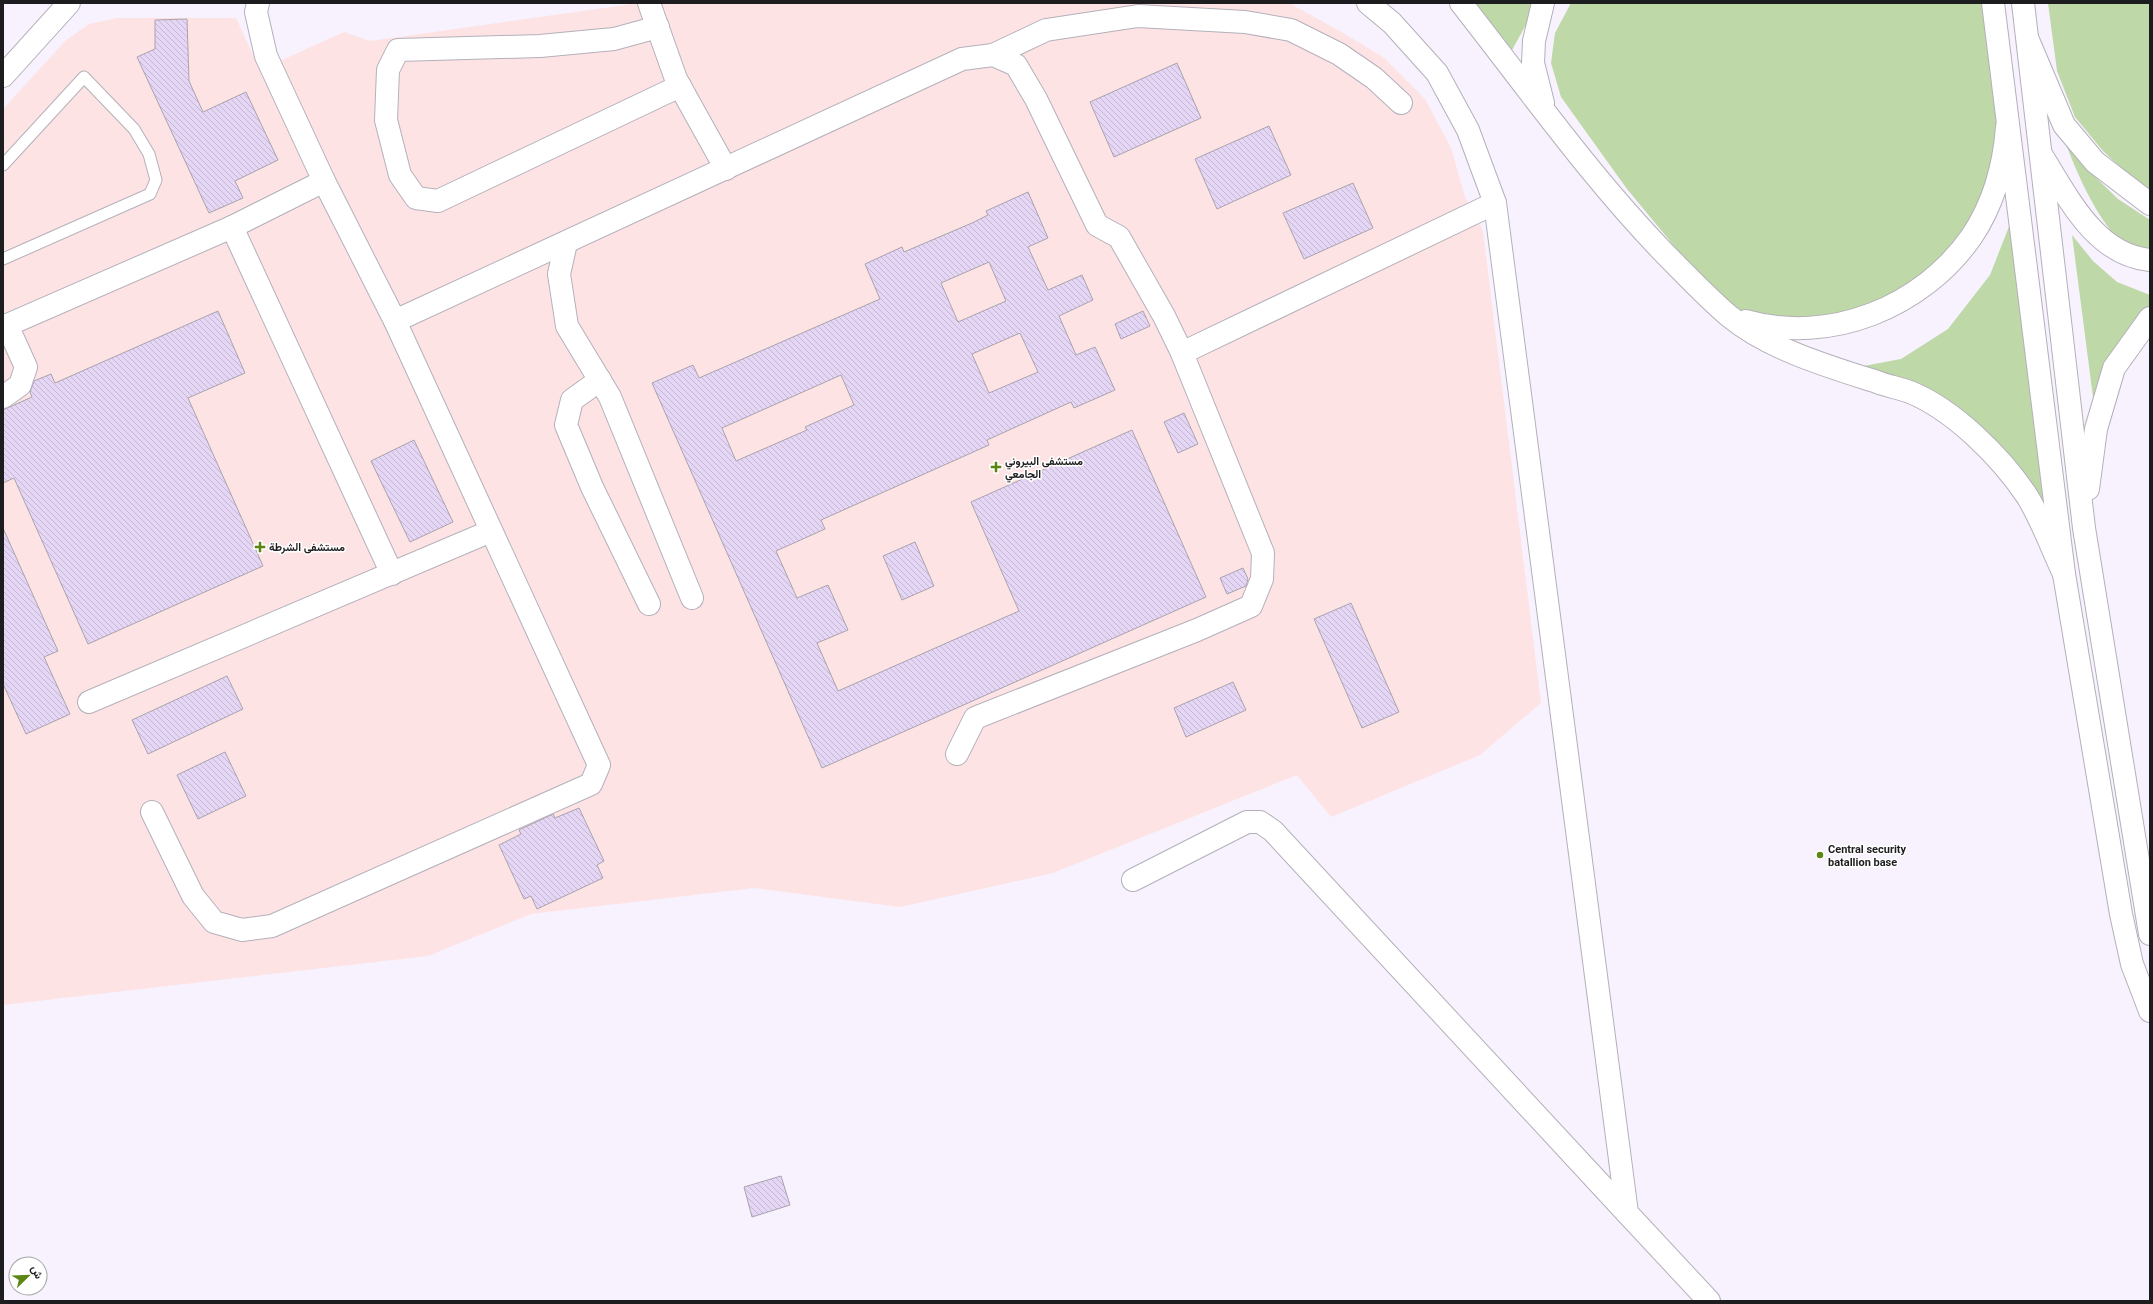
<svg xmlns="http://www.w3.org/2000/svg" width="2153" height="1304" font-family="Roboto,Vazirmatn,sans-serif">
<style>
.medical{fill:#fee3e5}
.grass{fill:#bed8a8}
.building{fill:url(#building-back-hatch);stroke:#a8a3ad;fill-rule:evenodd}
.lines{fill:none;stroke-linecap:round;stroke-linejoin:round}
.lane-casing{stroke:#b4b0ba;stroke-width:13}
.street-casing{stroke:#b4b0ba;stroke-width:24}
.secondary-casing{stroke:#b4b0ba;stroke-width:24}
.highway-casing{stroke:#b4b0ba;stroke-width:24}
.lane{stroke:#fff;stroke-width:11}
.street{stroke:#fff;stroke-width:22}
.secondary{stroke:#fff;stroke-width:22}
.highway{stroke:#fff;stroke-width:22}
.poi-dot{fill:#5b8613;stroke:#fff;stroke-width:1.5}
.labels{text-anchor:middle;stroke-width:3;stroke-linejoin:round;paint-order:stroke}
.poi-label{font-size:11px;font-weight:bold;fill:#1d1c1f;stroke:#fff;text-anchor:start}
</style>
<defs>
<pattern id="building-back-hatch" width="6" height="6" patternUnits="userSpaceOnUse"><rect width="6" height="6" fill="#e5d6f5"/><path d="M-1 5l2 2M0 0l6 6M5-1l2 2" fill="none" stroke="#c4b7d2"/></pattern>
</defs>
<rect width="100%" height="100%" fill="#f7f2fd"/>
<path class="medical" d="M 639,3 L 1289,3 L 1338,30 L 1383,57 L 1425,99 L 1451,148 L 1465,197 L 1483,231 L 1541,703 L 1480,755 L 1331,817 L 1297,775 L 1053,873 L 900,907 L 754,888 L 531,914 L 428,956 L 3,1005 L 3,109 L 65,41 L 89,24 L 117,18 L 236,18 L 260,70 L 344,32 L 370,41 Z"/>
<g class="grass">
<path d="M 1475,3 L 1538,3 L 1512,50 Z"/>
<path d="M 1571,3 L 1984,3 L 1999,127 L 1985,199 L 1963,251 L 1922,300 L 1884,321 L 1844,333 L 1813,334 L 1733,309 L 1713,293 L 1627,189 L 1561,97 L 1551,63 L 1555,33 Z"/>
<path d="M 2048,3 L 2150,3 L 2150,189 L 2130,176 L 2103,151 L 2075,117 L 2057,71 Z"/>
<path d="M 2063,137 L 2090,172 L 2118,199 L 2150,220 L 2150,261 C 2144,258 2137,255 2131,251 C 2098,225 2078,175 2063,137 Z"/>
<path d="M 2010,224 L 2048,513 L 1946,410 L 1842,370 L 1901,359 L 1948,329 L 1990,275 Z"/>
<path d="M 2072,235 L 2093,261 L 2117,282 L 2150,295 L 2150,332 L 2130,351 L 2097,428 Z"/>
</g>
<g class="building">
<path d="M 187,19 L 189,81 L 203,112 L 246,92 L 278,160 L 235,181 L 243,198 L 209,213 L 137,57 L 155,49 L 155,20 Z"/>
<path d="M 1177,63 L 1201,118 L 1114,157 L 1090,102 Z"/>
<path d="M 1269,126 L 1291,175 L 1217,209 L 1195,159 Z"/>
<path d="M 1353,183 L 1373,228 L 1304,259 L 1283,213 Z"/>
<path d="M 1028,192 L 1048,238 L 1028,247 L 1048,290 L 1082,275 L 1093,300 L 1059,316 L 1076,355 L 1095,347 L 1115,390 L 1074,408 L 1071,402 L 987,440 L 989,445 L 821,520 L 825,529 L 776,551 L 797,598 L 828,585 L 848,630 L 817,643 L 838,691 L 1019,611 L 971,502 L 1132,430 L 1206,597 L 822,768 L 652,383 L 693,365 L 699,378 L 880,299 L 865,264 L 902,247 L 904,252 L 972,223 L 988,215 L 986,211 ZM 989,262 L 1006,301 L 958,322 L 941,283 ZM 1020,333 L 1038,372 L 989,393 L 972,354 ZM 841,375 L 854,405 L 805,427 L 807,430 L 736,461 L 722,428 Z"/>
<path d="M 218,311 L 245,373 L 188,398 L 263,566 L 88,644 L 14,478 L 3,483 L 3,410 L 32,397 L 30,392 L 34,381 L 51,374 L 55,383 Z"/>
<path d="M 1143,311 L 1150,326 L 1121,339 L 1115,324 Z"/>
<path d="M 1184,413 L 1198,444 L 1178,453 L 1164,422 Z"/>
<path d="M 414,440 L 453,522 L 410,542 L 371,461 Z"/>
<path d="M 3,528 L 58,651 L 44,657 L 70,714 L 26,734 L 3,684 Z"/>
<path d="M 915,542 L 934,586 L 902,600 L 883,556 Z"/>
<path d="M 1243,568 L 1248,579 L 1246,586 L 1227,594 L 1220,578 Z"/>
<path d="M 1351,603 L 1399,712 L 1362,728 L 1314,619 Z"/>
<path d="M 227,676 L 243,709 L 148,754 L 132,720 Z"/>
<path d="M 1233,682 L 1246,710 L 1186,737 L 1174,708 Z"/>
<path d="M 225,752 L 246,796 L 198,819 L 177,775 Z"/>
<path d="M 579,808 L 604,861 L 597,865 L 603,878 L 537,909 L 531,896 L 524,899 L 499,845 L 521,834 L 519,830 L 553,814 L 555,818 Z"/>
<path d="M 781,1176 L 790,1205 L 752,1217 L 744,1187 Z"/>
</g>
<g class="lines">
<defs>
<path id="lane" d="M 3,165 L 84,77 L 134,129 L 149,154 L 156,180 L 150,194 L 3,259"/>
<g id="street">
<path d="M 649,3 L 676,79 L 726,169"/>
<path d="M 658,27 L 614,39 L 540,46 L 398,50 L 388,70 L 386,120 L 400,175 L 416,198 L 438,201 L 680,86"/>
<path d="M 993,55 L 1046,30 L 1138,16 L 1245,22 L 1291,30 L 1339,54 L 1374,78 L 1401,103"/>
<path d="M 232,227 L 392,574"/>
<path d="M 566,243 L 559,274 L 567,326 L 610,397 L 692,598"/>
<path d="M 395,321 L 962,59 L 993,55 L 1016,65 L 1036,99 L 1097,225 L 1119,237 L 1164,316 L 1182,353 L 1263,553 L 1262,579 L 1251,606 L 1197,630 L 975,718 L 957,754"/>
<path d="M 3,327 L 232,227 L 324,181"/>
<path d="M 1182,353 L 1495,203"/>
<path d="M 600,380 L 572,400 L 566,425 L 592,487 L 649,604"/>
<path d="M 3,397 L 20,385 L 26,367 L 7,325"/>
<path d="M 89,702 L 491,531"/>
<path d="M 152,812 L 193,896 L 214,922 L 242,930 L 272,926 L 591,784 L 599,765 L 395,321 L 324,181 L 266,56 L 256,12 L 258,3"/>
<path d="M 1133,880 L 1247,822 L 1260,822 L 1273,831 L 1627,1213"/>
</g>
<g id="secondary">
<path d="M 1368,3 L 1392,23 L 1437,73 L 1468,130 L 1495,203 L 1627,1213 L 1709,1301"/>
<path d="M 1993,3 L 2064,574 L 2121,914 L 2132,964 L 2150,1011"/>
<path d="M 2023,3 L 2084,528 L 2150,934"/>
<path d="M 3,76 L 69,3"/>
<path d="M 2042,156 C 2068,197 2095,255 2150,260"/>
<path d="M 2088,489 L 2096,429 L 2114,368 L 2150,318"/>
</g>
<g id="highway">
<path d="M 1461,3 C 1531,92 1596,185 1676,265 C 1693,282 1710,300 1729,316 C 1769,349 1827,366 1877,382 C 1887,386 1899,388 1910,392 C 1954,410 2001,457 2027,496 C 2042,520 2052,549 2064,574"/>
<path d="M 1543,3 L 1534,41 L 1533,63 L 1543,103"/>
<path d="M 2028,40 L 2064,125 L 2095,162 L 2150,204"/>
<path d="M 1746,321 C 1830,345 1923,307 1972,236 C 1994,203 2004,166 2007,127"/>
</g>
</defs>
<use href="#lane" class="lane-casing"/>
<use href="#street" class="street-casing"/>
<use href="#secondary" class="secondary-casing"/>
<use href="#highway" class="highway-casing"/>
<use href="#lane" class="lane"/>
<use href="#street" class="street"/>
<use href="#secondary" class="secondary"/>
<use href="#highway" class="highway"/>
</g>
<g class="poi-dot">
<path d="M994 461h4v4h4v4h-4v4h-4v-4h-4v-4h4z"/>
<path d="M258 541h4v4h4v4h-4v4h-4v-4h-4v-4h4z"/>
<circle cx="1820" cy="855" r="4"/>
</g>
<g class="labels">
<g class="poi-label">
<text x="1005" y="465">مستشفى البيروني<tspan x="1005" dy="13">الجامعي</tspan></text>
<text x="269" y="551">مستشفى الشرطة</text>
<text x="1828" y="853">Central security<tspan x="1828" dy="13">batallion base</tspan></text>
</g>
</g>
<rect width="2153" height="1304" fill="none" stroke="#1d1c1f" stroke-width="8"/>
<g transform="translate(28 1276) rotate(67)"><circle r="19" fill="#ffffff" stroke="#a5a4a5"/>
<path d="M0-3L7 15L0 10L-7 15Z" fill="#5b8613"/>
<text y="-6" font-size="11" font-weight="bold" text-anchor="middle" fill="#1d1c1f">ش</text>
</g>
</svg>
